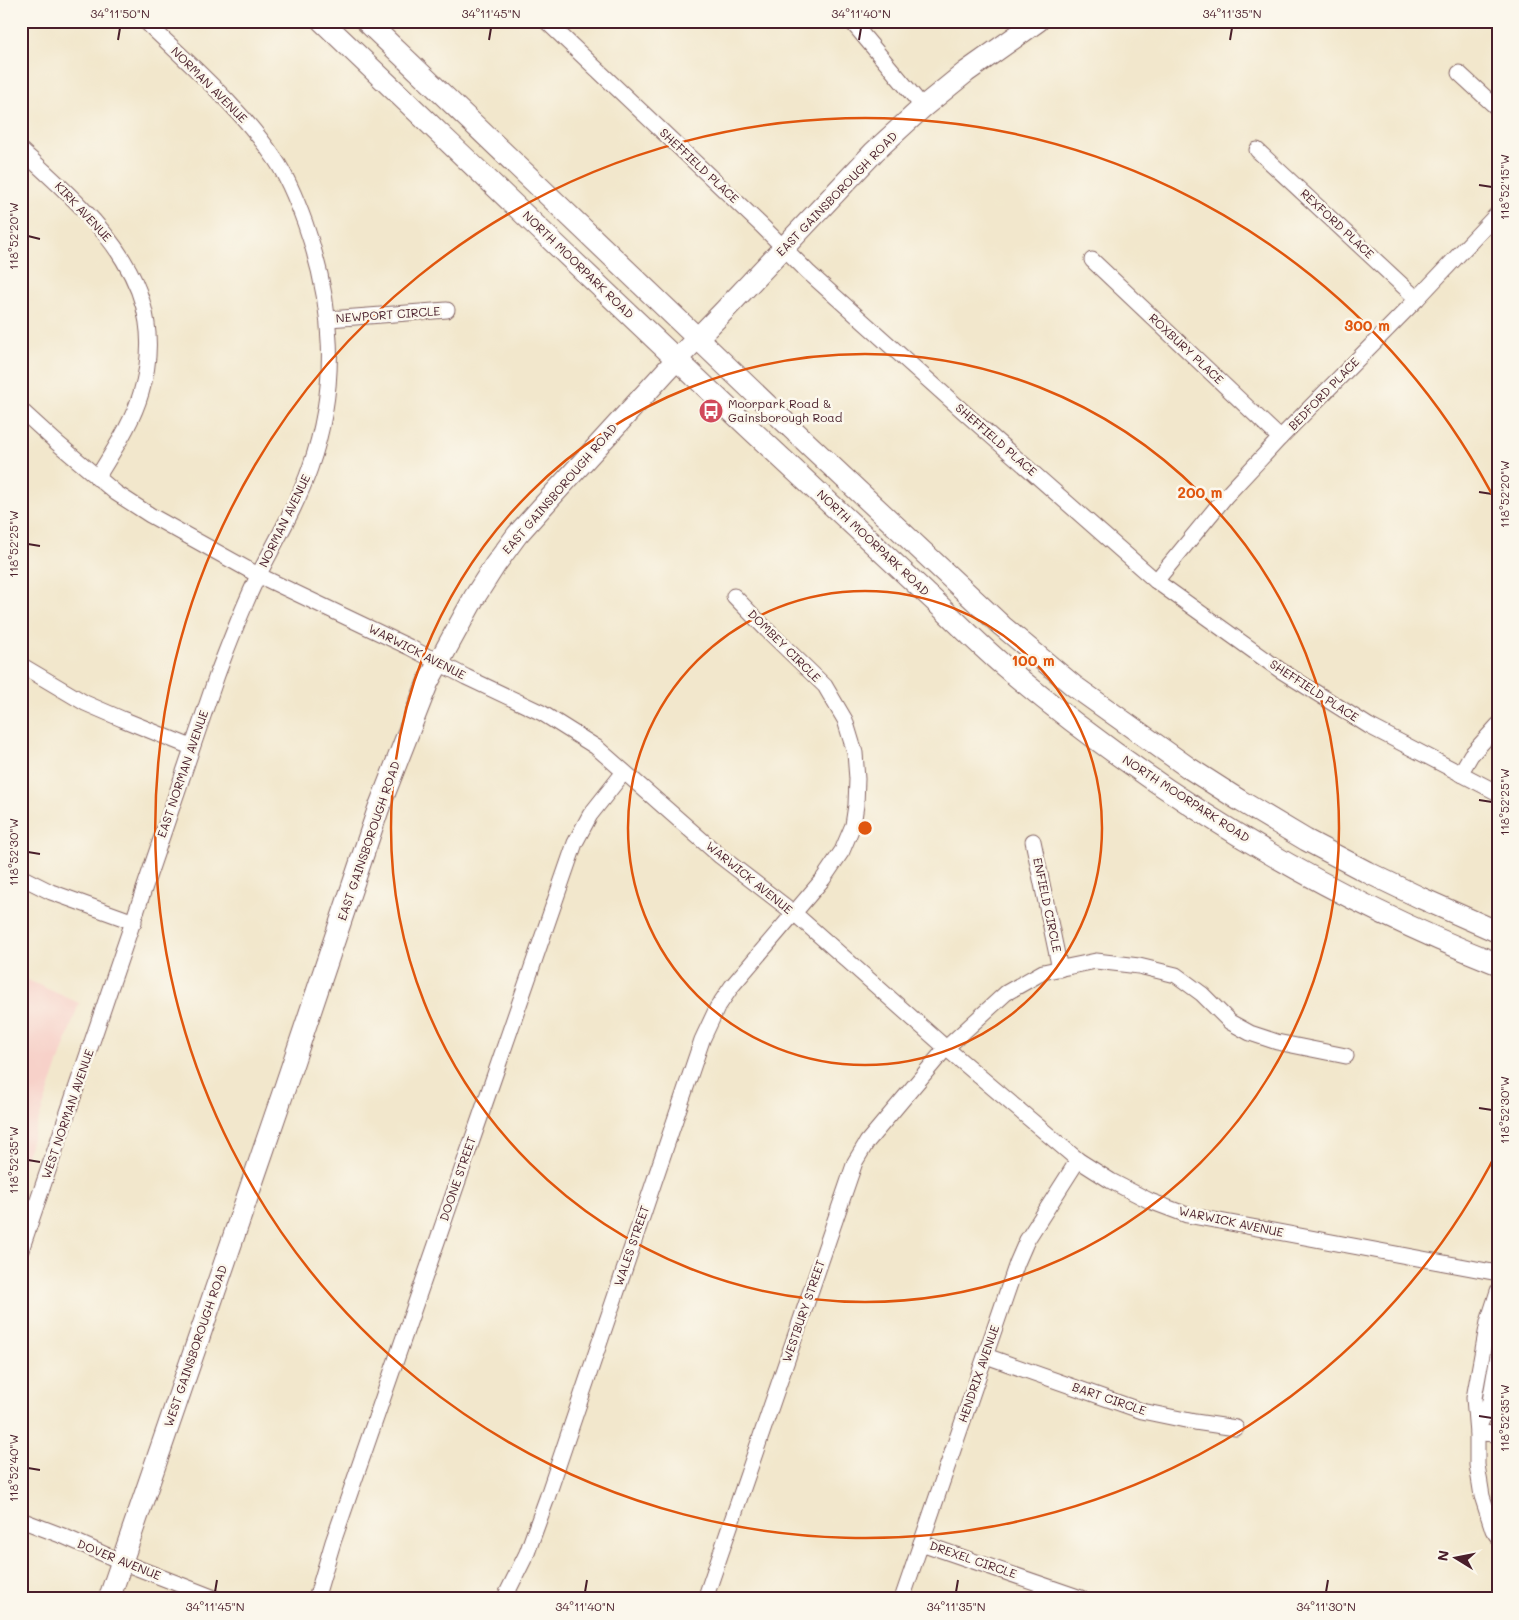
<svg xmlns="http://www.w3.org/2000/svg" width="1519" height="1620" font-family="Mali,sans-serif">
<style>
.built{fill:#f7d1c9}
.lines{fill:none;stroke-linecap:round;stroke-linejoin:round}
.street-casing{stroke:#856563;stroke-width:17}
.secondary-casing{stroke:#856563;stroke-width:23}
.street{stroke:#fff;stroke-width:15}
.secondary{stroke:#fff;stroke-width:21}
.ticks{fill:none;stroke:#4a1f2b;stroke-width:2}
.ring{fill:none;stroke:#e0560e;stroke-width:2.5}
.labels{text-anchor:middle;stroke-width:5;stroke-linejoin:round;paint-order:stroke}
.street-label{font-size:12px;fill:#4a1f2b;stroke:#fbf7ec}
.poi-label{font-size:12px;fill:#4a1f2b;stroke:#fbf7ec;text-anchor:start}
.centre{fill:#e0560e;stroke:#fbf7ec;stroke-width:2.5}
.ring-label{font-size:15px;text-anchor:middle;font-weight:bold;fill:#e0560e;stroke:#fbf7ec;stroke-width:5;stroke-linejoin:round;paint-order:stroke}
.neatline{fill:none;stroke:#4a1f2b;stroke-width:2}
.ticks-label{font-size:12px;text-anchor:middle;fill:#4a1f2b}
</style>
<rect width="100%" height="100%" fill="#fbf7ec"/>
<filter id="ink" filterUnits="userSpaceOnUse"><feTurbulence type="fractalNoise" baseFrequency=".02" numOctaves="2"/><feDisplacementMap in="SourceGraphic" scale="10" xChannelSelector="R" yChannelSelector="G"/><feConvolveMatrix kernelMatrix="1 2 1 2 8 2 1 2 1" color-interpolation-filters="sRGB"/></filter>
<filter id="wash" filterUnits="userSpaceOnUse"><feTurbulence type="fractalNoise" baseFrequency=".0096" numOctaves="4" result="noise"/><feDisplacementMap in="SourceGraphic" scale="20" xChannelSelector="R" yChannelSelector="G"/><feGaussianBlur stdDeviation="1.12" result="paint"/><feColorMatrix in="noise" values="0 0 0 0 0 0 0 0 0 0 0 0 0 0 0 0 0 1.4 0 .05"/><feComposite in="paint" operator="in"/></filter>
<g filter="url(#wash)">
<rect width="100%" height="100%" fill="#f2e7cc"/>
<path class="built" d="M 21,977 L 79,1003 L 21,1171 Z"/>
</g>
<g filter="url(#ink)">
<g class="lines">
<defs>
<g id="street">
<path d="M 546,21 L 761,225 L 808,272 L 965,413 L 1156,581 L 1280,670 L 1369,726 L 1498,793"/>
<path d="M 851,21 L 923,107"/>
<path d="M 1459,73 L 1498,109"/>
<path d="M 21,150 C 93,216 174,284 141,393 C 132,424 113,451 97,478"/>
<path d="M 1257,150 L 1417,299"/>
<path d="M 1092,260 L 1280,438"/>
<path d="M 329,319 L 447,310"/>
<path d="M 21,410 L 56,442 L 116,493 L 150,515 L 258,575 L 409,647 L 466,677 L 542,713 L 596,747 L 720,856 L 794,913 L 946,1048 L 1078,1160 L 1111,1181 L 1150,1201 L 1187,1215 L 1498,1273"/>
<path d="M 1156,581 L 1225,497 L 1280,438 L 1417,299 L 1498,213"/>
<path d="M 21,665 L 85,703 L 122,719 L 191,747"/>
<path d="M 1460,774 L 1471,755 L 1498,725"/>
<path d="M 1033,841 L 1060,969"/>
<path d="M 21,877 L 51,892 L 134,922"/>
<path d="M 21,1250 L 217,675 C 230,641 243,606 259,574 C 277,539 297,505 310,468 C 339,385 334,305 305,223 C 297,201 288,178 275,159 C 239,106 190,65 145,21"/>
<path d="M 1498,1291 L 1488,1322 L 1474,1398 L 1477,1433 L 1477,1465 L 1482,1496 L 1493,1530 L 1498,1537"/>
<path d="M 986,1356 L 1142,1411 L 1195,1422 L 1236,1428"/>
<path d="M 1478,1429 L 1490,1401 L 1498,1355"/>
<path d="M 1477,1433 L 1498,1434"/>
<path d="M 21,1520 L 63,1536 L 122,1562 L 217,1599"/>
<path d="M 921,1543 L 1081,1598"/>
<path d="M 316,1599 L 333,1542 L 575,843 L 590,815 L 624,772"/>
<path d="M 504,1599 L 527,1553 L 547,1498 L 702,1040 L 717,1008 L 732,986 L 823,879 L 842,851 L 853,825 L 856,805 L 857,779 L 855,753 L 845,720 L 825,686 L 767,630 L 734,596"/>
<path d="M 705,1599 L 855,1162 L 867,1142 L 946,1048 L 1006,993 L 1043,972 L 1096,961 L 1139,966 L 1176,975 L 1202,994 L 1230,1022 L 1250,1033 L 1277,1042 L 1346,1056"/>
<path d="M 902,1599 L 1017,1263 L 1027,1240 L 1078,1160"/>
</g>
<g id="secondary">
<path d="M 322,21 C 473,165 623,310 775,452 C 826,499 876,546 926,593 C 952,617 977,643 1004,666 C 1151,790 1318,893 1498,964"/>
<path d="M 366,21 L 808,444 L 1002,626 L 1074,686 L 1189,768 L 1239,800 L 1306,840 L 1367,872 L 1421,898 L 1498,932"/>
<path d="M 109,1599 L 283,1093 L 378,810 L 428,682 L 474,598 L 495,565 L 517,535 L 551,497 L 677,359 L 722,313 L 874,152 L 923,107 L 966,72 L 1038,21"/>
</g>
</defs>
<use href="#street" class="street-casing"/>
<use href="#secondary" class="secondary-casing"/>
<use href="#street" class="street"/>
<use href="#secondary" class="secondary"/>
</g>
</g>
<path class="ticks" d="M 118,40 L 120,28M 489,40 L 491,28M 859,40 L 861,28M 1230,40 L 1232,28M 1479,185 L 1492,187M 28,236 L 40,239M 1479,492 L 1492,494M 28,544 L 40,546M 1479,800 L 1492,802M 28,852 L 40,854M 1479,1108 L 1492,1110M 28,1160 L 40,1162M 1479,1416 L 1492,1418M 28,1468 L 40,1470M 215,1592 L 217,1580M 585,1592 L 587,1580M 956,1592 L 958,1580M 1326,1592 L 1328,1580"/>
<g class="ring">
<circle cx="865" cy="828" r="237"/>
<circle cx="865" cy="828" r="474"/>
<path d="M1498 1150A710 710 0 1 1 1498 506"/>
</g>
<defs>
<symbol id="bus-disc" viewBox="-11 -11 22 22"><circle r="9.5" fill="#d1495b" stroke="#fbf7ec"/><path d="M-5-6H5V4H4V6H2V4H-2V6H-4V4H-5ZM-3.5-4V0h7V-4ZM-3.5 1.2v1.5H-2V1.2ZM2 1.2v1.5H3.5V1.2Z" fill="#fff"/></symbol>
</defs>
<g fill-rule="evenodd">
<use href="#bus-disc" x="697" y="397" width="28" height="28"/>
</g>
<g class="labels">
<g class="street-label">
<text transform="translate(209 85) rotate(45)" y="4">NORMAN AVENUE</text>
<text transform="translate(699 166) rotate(43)" y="4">SHEFFIELD PLACE</text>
<text transform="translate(837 194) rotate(-46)" y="4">EAST GAINSBOROUGH ROAD</text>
<text transform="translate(83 212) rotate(47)" y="4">KIRK AVENUE</text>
<text transform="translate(1337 224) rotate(43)" y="4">REXFORD PLACE</text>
<text transform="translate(578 265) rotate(44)" y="4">NORTH MOORPARK ROAD</text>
<text transform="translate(388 315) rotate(-4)" y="4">NEWPORT CIRCLE</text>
<text transform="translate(1186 349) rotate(43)" y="4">ROXBURY PLACE</text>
<text transform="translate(1324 394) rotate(-46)" y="4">BEDFORD PLACE</text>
<text transform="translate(996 440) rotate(41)" y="4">SHEFFIELD PLACE</text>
<text transform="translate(560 489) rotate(-49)" y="4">EAST GAINSBOROUGH ROAD</text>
<text transform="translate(285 521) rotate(-64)" y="4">NORMAN AVENUE</text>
<text transform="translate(873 543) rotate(43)" y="4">NORTH MOORPARK ROAD</text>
<text transform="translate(784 646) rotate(45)" y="4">DOMBEY CIRCLE</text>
<text transform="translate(417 652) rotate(27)" y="4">WARWICK AVENUE</text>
<text transform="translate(1314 691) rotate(33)" y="4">SHEFFIELD PLACE</text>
<text transform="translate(183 774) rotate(-71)" y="4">EAST NORMAN AVENUE</text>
<text transform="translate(1186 799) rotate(33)" y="4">NORTH MOORPARK ROAD</text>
<text transform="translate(369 841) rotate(-71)" y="4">EAST GAINSBOROUGH ROAD</text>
<text transform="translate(749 878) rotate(39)" y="4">WARWICK AVENUE</text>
<text transform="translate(1047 905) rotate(78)" y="4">ENFIELD CIRCLE</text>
<text transform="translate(68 1114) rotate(-71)" y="4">WEST NORMAN AVENUE</text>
<text transform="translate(458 1179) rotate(-71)" y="4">DOONE STREET</text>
<text transform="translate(1231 1222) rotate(12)" y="4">WARWICK AVENUE</text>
<text transform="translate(632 1246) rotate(-71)" y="4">WALES STREET</text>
<text transform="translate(804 1311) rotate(-71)" y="4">WESTBURY STREET</text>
<text transform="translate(196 1346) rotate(-71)" y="4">WEST GAINSBOROUGH ROAD</text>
<text transform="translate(979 1374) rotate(-71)" y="4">HENDRIX AVENUE</text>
<text transform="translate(1109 1399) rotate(19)" y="4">BART CIRCLE</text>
<text transform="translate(119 1560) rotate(22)" y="4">DOVER AVENUE</text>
<text transform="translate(973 1560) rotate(19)" y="4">DREXEL CIRCLE</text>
</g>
<g class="poi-label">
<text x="728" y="408">Moorpark Road &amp;<tspan x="728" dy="14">Gainsborough Road</tspan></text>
</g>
</g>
<circle cx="865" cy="828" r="8" class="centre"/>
<g class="ring-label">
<text x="1367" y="331">300 m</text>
<text x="1200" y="498">200 m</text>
<text x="1033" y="666">100 m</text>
</g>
<rect width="1519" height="1620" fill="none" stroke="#fbf7ec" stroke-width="55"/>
<g transform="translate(1456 1558) rotate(280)" stroke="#fbf7ec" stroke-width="4" paint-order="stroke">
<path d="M0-4L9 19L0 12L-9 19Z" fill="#4a1f2b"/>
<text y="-8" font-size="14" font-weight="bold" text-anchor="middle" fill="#4a1f2b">N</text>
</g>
<rect x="28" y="28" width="1464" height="1564" class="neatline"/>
<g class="ticks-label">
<text x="120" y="18">34°11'50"N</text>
<text x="491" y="18">34°11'45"N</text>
<text x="861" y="18">34°11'40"N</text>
<text x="1232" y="18">34°11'35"N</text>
<text transform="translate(1505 187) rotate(-90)" y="4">118°52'15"W</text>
<text transform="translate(14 236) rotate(-90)" y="4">118°52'20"W</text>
<text transform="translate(1505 494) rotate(-90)" y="4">118°52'20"W</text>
<text transform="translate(14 544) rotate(-90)" y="4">118°52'25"W</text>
<text transform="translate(1505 802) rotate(-90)" y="4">118°52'25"W</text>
<text transform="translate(14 852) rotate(-90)" y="4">118°52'30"W</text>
<text transform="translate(1505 1110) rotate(-90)" y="4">118°52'30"W</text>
<text transform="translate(14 1160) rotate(-90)" y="4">118°52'35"W</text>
<text transform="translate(1505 1418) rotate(-90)" y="4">118°52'35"W</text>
<text transform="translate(14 1468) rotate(-90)" y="4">118°52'40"W</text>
<text x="215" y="1611">34°11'45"N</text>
<text x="585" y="1611">34°11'40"N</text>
<text x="956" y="1611">34°11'35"N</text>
<text x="1326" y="1611">34°11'30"N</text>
</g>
</svg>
